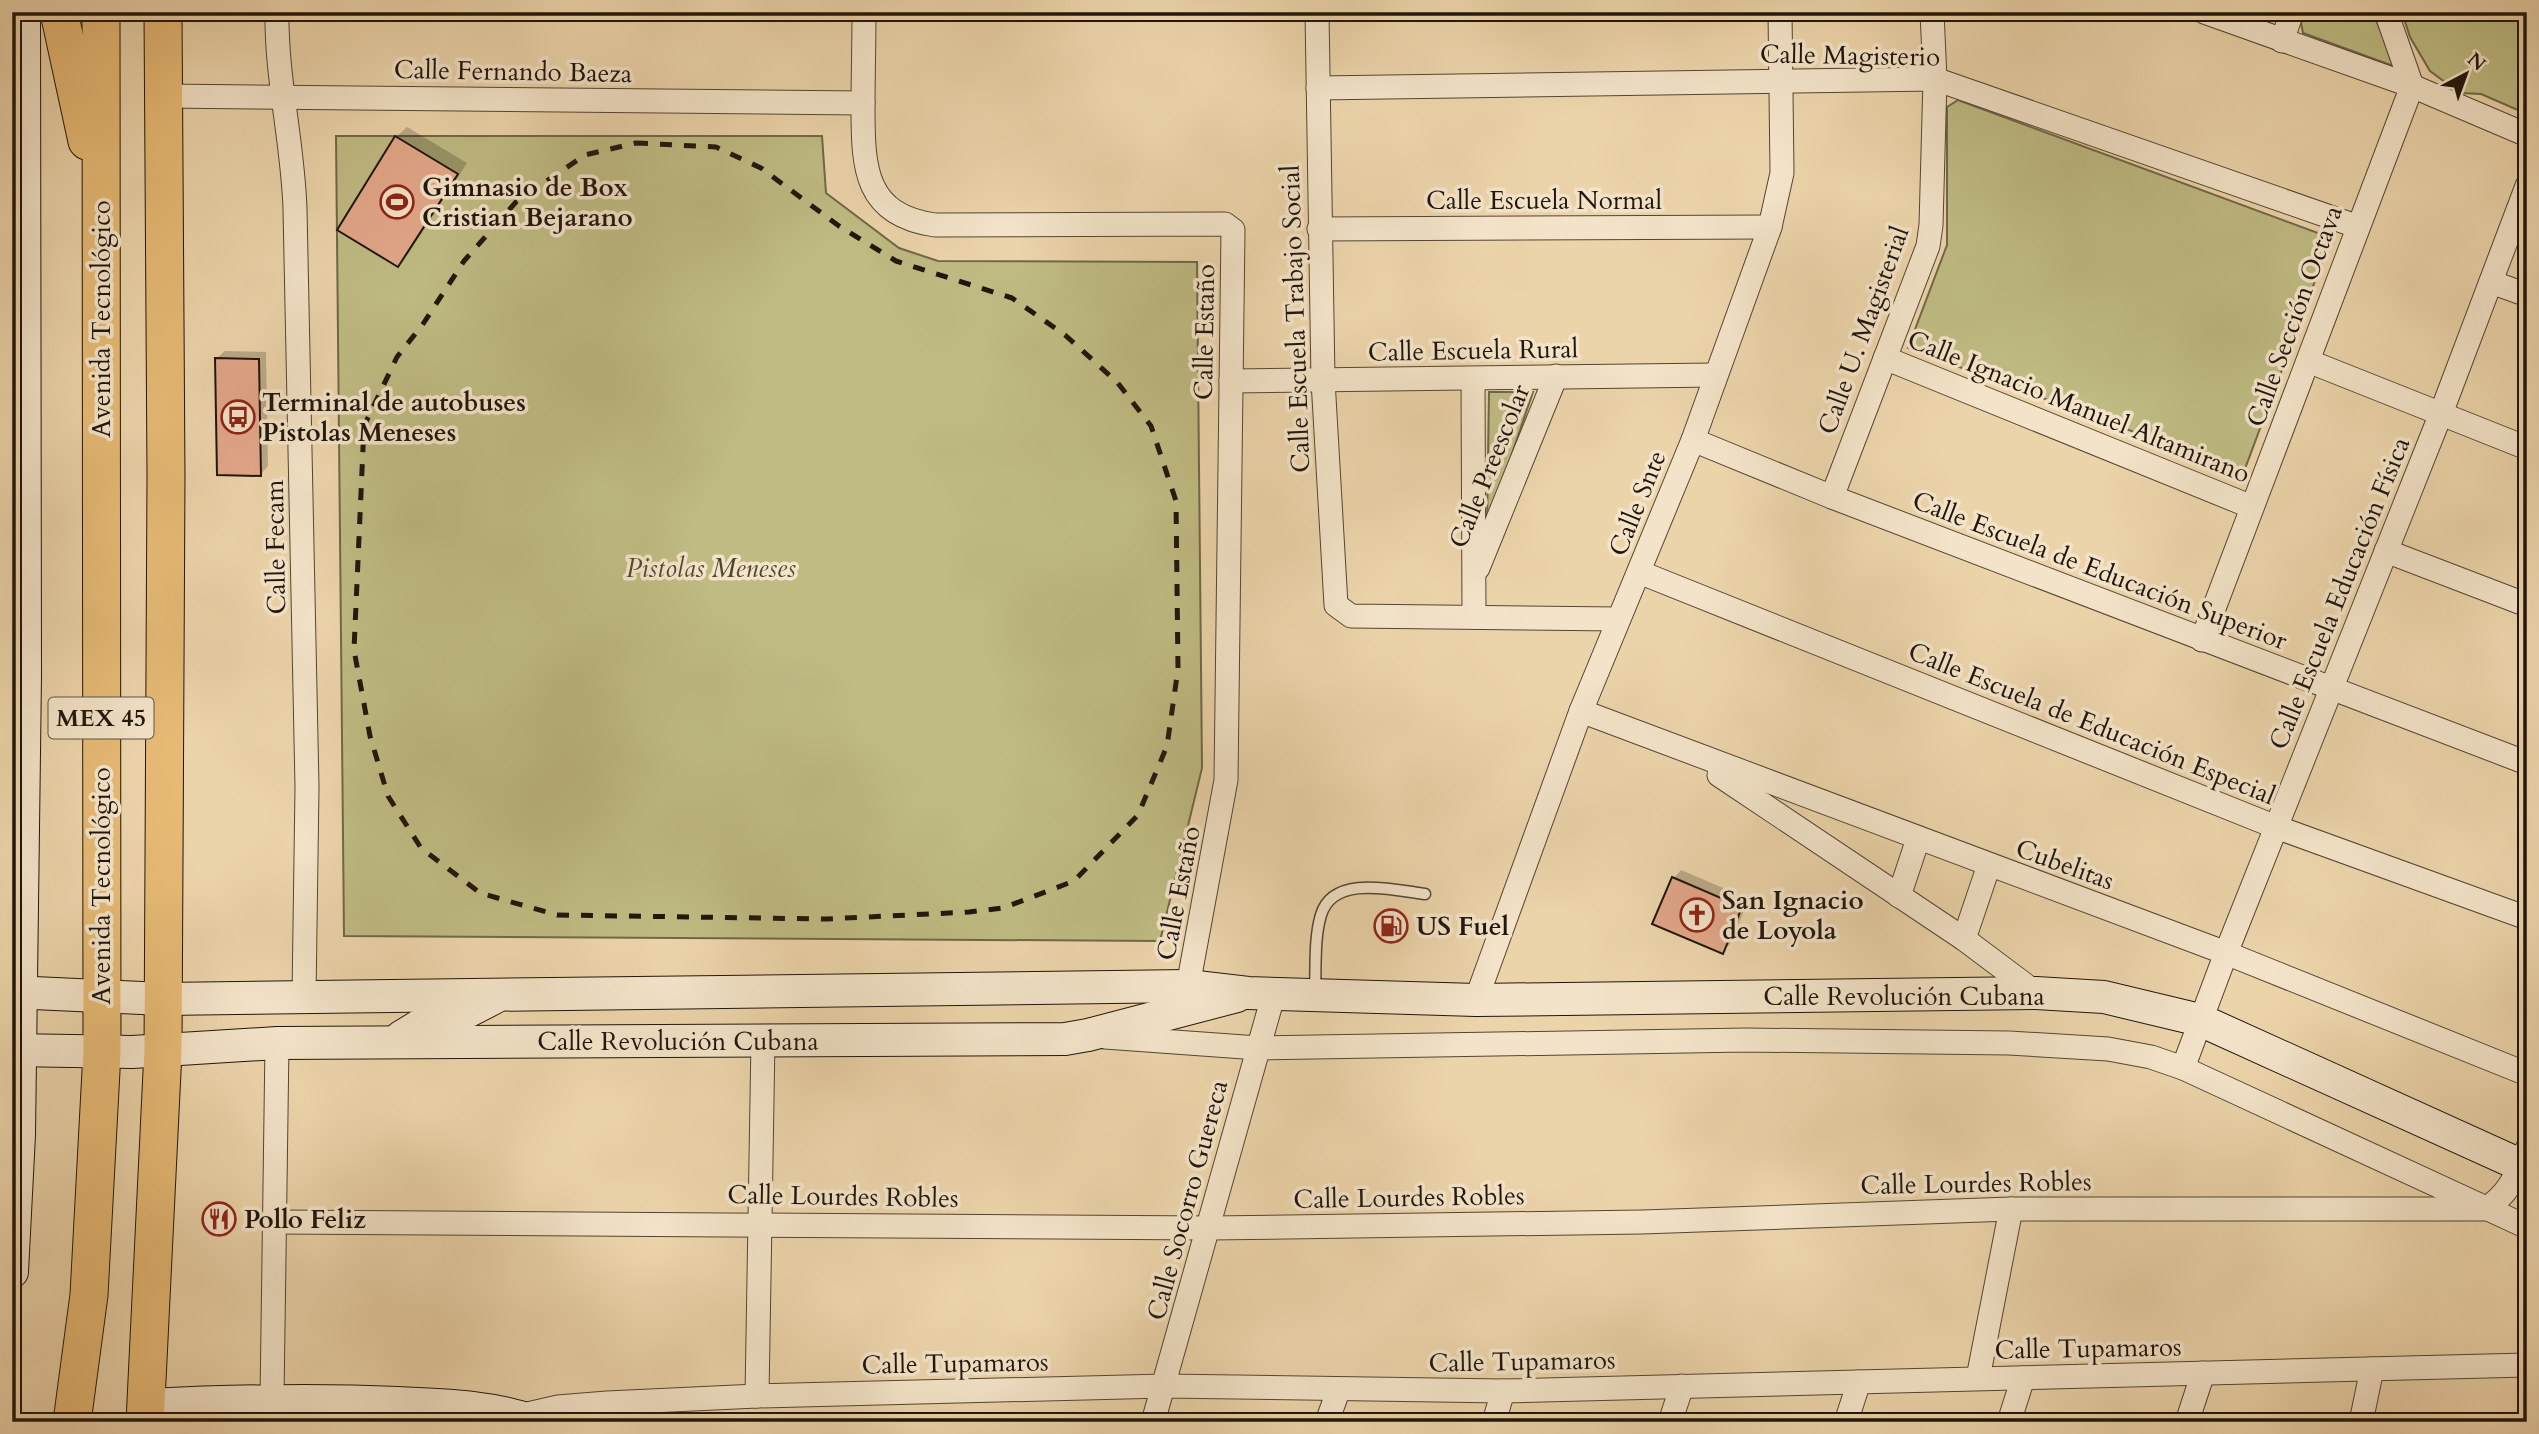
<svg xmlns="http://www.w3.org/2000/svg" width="2539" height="1434" font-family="Cardo,serif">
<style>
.green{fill:#bfbb83;stroke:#706848;stroke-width:2}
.shadow{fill:#0003}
.building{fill:#e2a789;stroke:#20150d;stroke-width:2}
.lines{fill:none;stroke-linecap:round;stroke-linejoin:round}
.lane-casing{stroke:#534534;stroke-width:13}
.street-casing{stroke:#534534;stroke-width:25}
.secondary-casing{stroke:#20150d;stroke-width:34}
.primary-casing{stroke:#20150d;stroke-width:39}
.lane{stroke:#f3e3c8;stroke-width:10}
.street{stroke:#f3e3c8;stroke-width:23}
.secondary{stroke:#f3e3c8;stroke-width:32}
.primary{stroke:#e6ba75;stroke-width:37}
.rail{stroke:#20150d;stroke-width:5;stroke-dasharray:12 12;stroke-linecap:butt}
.labels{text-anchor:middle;stroke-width:7;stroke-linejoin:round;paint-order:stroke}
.shield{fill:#f3e3c8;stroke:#5f5345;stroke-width:2}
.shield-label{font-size:24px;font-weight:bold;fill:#20150d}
.street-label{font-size:26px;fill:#20150d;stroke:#f3e3c8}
.poi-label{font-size:26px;font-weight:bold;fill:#20150d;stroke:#f3e3c8;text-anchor:start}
.park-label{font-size:26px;font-style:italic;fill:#504730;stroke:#f3e3c8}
</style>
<rect width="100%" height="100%" fill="#ecd4aa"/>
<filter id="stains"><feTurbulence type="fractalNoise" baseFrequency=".00286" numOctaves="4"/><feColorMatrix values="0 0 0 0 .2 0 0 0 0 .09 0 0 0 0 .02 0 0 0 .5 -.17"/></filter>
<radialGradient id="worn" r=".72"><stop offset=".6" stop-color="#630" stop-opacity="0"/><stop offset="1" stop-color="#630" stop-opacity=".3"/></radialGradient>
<g class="green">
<path d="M 2305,12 L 2373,12 L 2396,67 L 2303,33 L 2301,23 Z"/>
<path d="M 2402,12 L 2527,12 L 2527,114 L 2481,94 L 2460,93 L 2430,71 L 2410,37 Z"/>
<path d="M 1958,100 L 2326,236 L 2328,246 L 2246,466 L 2239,471 L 1908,348 L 1947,245 L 1947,107 Z"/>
<path d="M 336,136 L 822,136 L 826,193 L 899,248 L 938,261 L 1197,262 L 1202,768 L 1160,941 L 344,936 Z"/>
<path d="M 1489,392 L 1533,392 L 1487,527 Z"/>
</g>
<g class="shadow">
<path d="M 407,127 L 467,163 L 408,254 L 398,265 L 396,137 Z"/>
<path d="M 225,351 L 266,352 L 268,466 L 261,474 L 217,358 Z"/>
<path d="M 1681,870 L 1749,899 L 1730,944 L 1722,952 L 1674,878 Z"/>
</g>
<g class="building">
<path d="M 395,136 L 458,174 L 398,267 L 337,230 Z"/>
<path d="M 215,358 L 259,359 L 261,476 L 217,475 Z"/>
<path d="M 1672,877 L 1742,907 L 1723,954 L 1652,924 Z"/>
</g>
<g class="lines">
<defs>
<path id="lane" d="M 1315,992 C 1316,968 1314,938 1321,915 C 1333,874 1394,890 1425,894"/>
<g id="street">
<path d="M 277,12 C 276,78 293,143 295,209 L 307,787 L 304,997"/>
<path d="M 864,12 C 864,45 863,77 863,109 C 863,169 865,215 935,225 L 1225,224 L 1233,230 L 1226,780 L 1188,986"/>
<path d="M 1317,12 L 1323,380 L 1336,605 L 1351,616 L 1618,619"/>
<path d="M 2204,12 L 2412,86 L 2527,135"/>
<path d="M 2282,41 L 2292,12"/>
<path d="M 1318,88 L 1935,79 L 2356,226"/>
<path d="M 163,96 L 863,103"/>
<path d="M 2527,186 L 2440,416 L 2226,953 L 2183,1068 L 2527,1227"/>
<path d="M 1319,229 L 1770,227"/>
<path d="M 2491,282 L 2527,295"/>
<path d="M 1885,358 L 2252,507"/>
<path d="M 2308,361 L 2527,448"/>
<path d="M 1473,380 L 1474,617"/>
<path d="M 1231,381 L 1716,375"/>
<path d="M 1693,440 L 1832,497 L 2527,763"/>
<path d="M 1832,497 L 1928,246 L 1931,225 L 1935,79 L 1932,12"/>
<path d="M 2386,551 L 2527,605"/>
<path d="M 1478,568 L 1556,376"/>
<path d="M 1639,572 L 2276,827 L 2527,918"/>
<path d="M 2202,640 L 2412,86 L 2386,12"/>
<path d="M 1581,711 L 2226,953 L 2527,1074"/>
<path d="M 1719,775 L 1964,939 L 2036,993"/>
<path d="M 1899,896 L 1918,839"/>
<path d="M 1964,939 L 1989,865"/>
<path d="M 1476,1000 L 1581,711 L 1693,440 L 1770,227 L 1782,173 L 1780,12"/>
<path d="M 1105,1037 L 1258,1048 L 1746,1040 L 2009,1043 L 2108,1049 L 2151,1057 L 2183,1068"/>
<path d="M 275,1222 L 1210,1228 L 1642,1222 L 2011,1209 L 2485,1209 C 2509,1195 2517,1173 2527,1149"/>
<path d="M 1978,1378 L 2011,1209"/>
<path d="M 757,1396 L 763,1040"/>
<path d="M 272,1399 L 277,1043"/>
<path d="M 519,1416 L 558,1407 L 607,1403 L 757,1396 L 1165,1386 L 1503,1391 L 2527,1365"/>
<path d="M 1153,1422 L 1274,993"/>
<path d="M 1327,1422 L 1338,1391"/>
<path d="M 1494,1422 L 1503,1391"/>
<path d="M 1670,1422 L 1682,1386"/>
<path d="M 1846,1422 L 1859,1382"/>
<path d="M 2009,1422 L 2023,1378"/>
<path d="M 2187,1422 L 2203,1373"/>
<path d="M 2361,1422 L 2372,1369"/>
</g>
<g id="secondary">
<path d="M 12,992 L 163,999 L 1188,986 L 1248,993 L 1476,1000 L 2036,993 L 2104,997 L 2200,1020 L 2527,1168"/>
<path d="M 401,1037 L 419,1026 L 457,1017 L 494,998"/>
<path d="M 12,1050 L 132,1052 L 277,1043 L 1065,1039 L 1088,1035 L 1237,996"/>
<path d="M 12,1272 L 19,1135 L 25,675 L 24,12"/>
<path d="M 147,1405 C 231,1401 314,1399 398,1403 C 444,1405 492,1406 535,1422"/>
</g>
<g id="primary">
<path d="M 59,12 L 87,141"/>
<path d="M 72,1422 L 89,1295 L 102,1052 L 101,12"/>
<path d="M 145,1422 L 163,1051 L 166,476 L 163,12"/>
</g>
</defs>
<use href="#lane" class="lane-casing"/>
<use href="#street" class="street-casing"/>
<use href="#secondary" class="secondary-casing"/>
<use href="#primary" class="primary-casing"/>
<use href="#lane" class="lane"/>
<use href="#street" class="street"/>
<use href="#secondary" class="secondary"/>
<use href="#primary" class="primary"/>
<path class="rail" d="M 636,143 L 716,147 L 761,168 L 839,226 L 896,261 L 1012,298 L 1065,335 L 1117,382 L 1151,426 L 1176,501 L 1178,669 L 1167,746 L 1138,815 L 1074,881 L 1003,908 L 969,912 L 827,919 L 557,915 L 480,893 L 421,848 L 388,796 L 370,736 L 354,650 L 364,426 L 397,357 L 423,324 L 464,261 L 516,202 L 585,155 Z"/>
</g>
<defs>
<symbol id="stadium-ring" viewBox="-11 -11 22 22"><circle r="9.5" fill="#f3e3c8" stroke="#8f2418" stroke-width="1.5"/><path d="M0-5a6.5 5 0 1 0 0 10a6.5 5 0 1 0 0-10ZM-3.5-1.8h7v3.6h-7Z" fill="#8f2418"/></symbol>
<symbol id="bus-ring" viewBox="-11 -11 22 22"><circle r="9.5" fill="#f3e3c8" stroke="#8f2418" stroke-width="1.5"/><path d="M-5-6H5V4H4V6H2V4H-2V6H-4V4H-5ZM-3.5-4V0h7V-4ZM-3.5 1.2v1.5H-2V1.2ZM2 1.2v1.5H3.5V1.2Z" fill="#8f2418"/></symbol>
<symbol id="church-ring" viewBox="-11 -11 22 22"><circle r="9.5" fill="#f3e3c8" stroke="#8f2418" stroke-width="1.5"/><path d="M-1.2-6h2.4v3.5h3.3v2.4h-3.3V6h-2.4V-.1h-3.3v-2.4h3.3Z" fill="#8f2418"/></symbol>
<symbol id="fuel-ring" viewBox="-11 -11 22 22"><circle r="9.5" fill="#f3e3c8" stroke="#8f2418" stroke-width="1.5"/><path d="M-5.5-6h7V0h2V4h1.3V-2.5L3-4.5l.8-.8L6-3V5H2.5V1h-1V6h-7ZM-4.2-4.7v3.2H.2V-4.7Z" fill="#8f2418"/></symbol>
<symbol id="restaurant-ring" viewBox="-11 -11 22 22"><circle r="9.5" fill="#f3e3c8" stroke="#8f2418" stroke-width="1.5"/><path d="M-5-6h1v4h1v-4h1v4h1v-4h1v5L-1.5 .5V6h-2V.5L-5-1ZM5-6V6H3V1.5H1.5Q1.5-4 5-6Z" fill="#8f2418"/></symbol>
</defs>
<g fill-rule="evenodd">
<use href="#stadium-ring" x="378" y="183" width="38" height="38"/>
<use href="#bus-ring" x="219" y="398" width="38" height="38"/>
<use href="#church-ring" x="1678" y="896" width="38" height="38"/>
<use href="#fuel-ring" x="1372" y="907" width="38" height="38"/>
<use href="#restaurant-ring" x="200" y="1200" width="38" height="38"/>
</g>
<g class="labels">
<rect class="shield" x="48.5" y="697.5" width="105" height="41" rx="5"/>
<g class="shield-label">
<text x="101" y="726">MEX 45</text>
</g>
<g class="street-label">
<text transform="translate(1850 55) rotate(1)" y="9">Calle Magisterio</text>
<text transform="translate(513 71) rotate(1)" y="9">Calle Fernando Baeza</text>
<text x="1544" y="209">Calle Escuela Normal</text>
<text transform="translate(2294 316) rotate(-70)" y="9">Calle Sección Octava</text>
<text transform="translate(101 319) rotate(-90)" y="9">Avenida Tecnológico</text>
<text transform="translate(1295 319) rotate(-92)" y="9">Calle Escuela Trabajo Social</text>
<text transform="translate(1863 330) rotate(-70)" y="9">Calle U. Magisterial</text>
<text transform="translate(1204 332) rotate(-89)" y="9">Calle Estaño</text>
<text transform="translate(1473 350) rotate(-1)" y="9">Calle Escuela Rural</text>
<text transform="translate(2079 406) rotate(22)" y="9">Calle Ignacio Manuel Altamirano</text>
<text transform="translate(1489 466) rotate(-68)" y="9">Calle Preescolar</text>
<text transform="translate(1637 503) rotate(-68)" y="9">Calle Snte</text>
<text transform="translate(275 547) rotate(-91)" y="9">Calle Fecam</text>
<text transform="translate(2100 570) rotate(21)" y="9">Calle Escuela de Educación Superior</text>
<text transform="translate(2339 593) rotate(-68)" y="9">Calle Escuela Educación Física</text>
<text transform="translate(2092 723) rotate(22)" y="9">Calle Escuela de Educación Especial</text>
<text transform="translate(2065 864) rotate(20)" y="9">Cubelitas</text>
<text transform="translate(101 886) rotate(-90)" y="9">Avenida Tecnológico</text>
<text transform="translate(1178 893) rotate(-79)" y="9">Calle Estaño</text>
<text x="1904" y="1005">Calle Revolución Cubana</text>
<text x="678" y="1050">Calle Revolución Cubana</text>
<text transform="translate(1976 1183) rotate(-1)" y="9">Calle Lourdes Robles</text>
<text transform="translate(843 1196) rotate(1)" y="9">Calle Lourdes Robles</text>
<text transform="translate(1409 1197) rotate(-1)" y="9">Calle Lourdes Robles</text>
<text transform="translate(1187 1200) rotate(-75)" y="9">Calle Socorro Guereca</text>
<text transform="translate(2088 1348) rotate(-1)" y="9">Calle Tupamaros</text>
<text transform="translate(1522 1361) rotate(-1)" y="9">Calle Tupamaros</text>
<text transform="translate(955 1363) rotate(-1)" y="9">Calle Tupamaros</text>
</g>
<g class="poi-label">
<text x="422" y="196">Gimnasio de Box<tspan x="422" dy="30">Cristian Bejarano</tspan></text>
<text x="262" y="411">Terminal de autobuses<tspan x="262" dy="30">Pistolas Meneses</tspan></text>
<text x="1722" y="909">San Ignacio<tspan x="1722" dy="30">de Loyola</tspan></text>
<text x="1416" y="935">US Fuel</text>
<text x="244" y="1228">Pollo Feliz</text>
</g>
<g class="park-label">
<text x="711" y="577">Pistolas Meneses</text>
</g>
</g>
<rect width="2539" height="1434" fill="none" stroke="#ecd4aa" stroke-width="42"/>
<rect x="14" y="14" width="2511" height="1406" fill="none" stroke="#20150d" stroke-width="3.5"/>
<rect x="21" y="21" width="2497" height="1392" fill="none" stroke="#20150d" stroke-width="2"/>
<g transform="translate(2466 74) rotate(41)" stroke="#f3e3c8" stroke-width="5" paint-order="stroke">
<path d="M0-5L12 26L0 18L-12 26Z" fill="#20150d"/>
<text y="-10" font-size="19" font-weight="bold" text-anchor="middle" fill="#20150d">N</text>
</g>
<rect width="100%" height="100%" filter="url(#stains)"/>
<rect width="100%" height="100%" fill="url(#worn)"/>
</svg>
